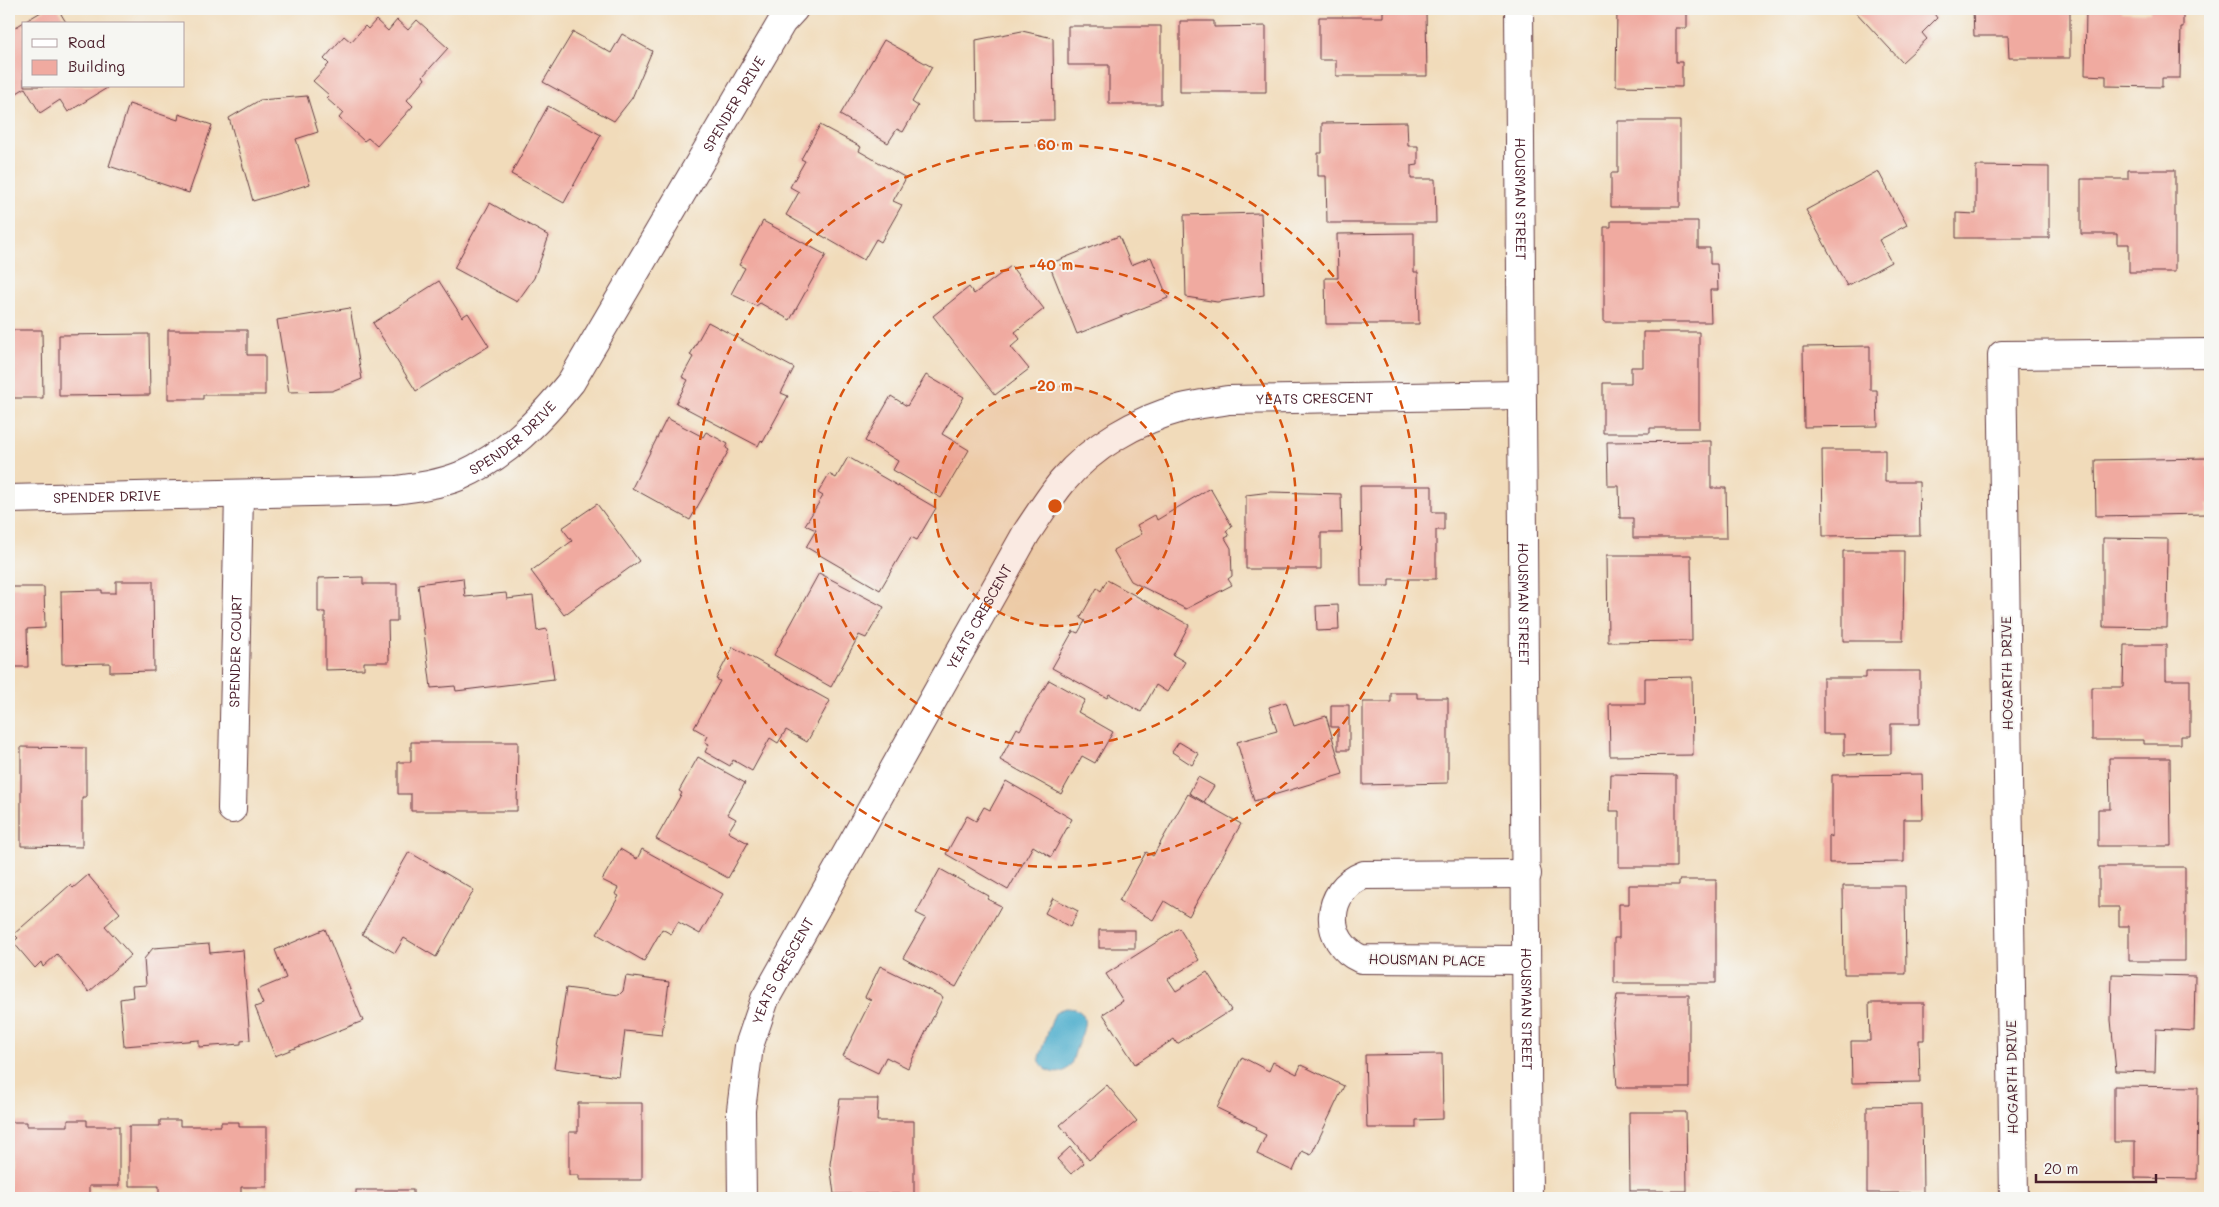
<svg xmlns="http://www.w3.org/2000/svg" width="2219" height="1207" font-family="Mali,sans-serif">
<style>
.water{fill:#4fafcd;stroke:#4c677c}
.building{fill:#f0aaa0}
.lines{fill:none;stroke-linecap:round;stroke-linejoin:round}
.minor-casing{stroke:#633b40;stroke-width:30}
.minor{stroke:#fff;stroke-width:28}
.ring{fill:none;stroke:#d8530f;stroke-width:2.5;stroke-dasharray:9 6}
.labels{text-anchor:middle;stroke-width:4;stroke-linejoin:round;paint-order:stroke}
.street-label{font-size:14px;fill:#4a1f2b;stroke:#f6f6f2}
.centre{fill:#d8530f;stroke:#f6f6f2;stroke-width:2.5}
.ring-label{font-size:15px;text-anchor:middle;font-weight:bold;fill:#d8530f;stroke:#f6f6f2;stroke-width:4;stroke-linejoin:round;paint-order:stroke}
</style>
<rect width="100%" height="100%" fill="#f6f6f2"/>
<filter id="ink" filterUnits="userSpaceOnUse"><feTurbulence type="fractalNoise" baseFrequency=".02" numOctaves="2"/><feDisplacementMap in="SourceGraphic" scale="10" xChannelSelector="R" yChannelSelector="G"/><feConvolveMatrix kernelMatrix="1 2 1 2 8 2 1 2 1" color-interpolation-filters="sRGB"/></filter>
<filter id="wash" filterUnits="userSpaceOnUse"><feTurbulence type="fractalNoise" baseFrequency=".0096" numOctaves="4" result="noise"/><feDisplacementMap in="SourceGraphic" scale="20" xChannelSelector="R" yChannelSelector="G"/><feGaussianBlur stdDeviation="1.12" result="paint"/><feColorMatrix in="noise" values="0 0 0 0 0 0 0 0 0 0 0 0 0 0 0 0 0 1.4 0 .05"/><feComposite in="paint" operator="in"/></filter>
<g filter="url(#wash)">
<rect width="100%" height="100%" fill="#f1dbba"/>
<path class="water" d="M 1065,1008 C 1095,1008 1083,1032 1076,1049 C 1074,1054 1073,1062 1069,1067 C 1059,1079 1040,1071 1039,1057 L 1054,1015 L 1057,1011 Z"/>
<g id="blocks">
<g class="building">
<path d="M 46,9 L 58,9 L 67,24 L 24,24 L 24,86 L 106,86 L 107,88 L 68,112 L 60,100 L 40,113 L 25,88 L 12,96 L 9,91 L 9,31 Z"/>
<path d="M 1395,9 L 1416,9 L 1426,11 L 1427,76 L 1336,76 L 1336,60 L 1319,60 L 1319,17 L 1383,17 L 1383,11 Z"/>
<path d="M 1617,9 L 1687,9 L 1687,28 L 1676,28 L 1676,62 L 1682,62 L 1682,87 L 1616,86 Z"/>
<path d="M 1853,9 L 1931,9 L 1937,18 L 1922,33 L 1927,39 L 1902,62 Z"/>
<path d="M 1973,9 L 2070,9 L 2070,58 L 2009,58 L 2008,36 L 1974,36 Z"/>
<path d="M 2086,9 L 2122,9 L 2122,12 L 2150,13 L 2150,9 L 2180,9 L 2183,11 L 2183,27 L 2181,27 L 2180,78 L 2162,78 L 2162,87 L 2106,86 L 2106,76 L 2085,75 Z"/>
<path d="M 376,20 L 388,31 L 397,20 L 408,30 L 417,20 L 448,48 L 423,76 L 425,79 L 407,100 L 413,106 L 377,146 L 368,138 L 364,141 L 339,118 L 343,113 L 326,98 L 329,95 L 313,81 L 329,64 L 324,59 L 344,36 L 351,42 L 365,26 L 368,29 Z"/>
<path d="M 1180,21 L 1214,21 L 1214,27 L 1266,26 L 1266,92 L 1180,92 Z"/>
<path d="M 1068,26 L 1161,26 L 1161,104 L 1109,104 L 1109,65 L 1068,65 Z"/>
<path d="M 1022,31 L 1053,38 L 1054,120 L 977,121 L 976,40 Z"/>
<path d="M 573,32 L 611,53 L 622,34 L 652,51 L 632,98 L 614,121 L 543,82 Z"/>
<path d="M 884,40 L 932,67 L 912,102 L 918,106 L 903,132 L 897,129 L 888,143 L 840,115 Z"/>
<path d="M 307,96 L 318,132 L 296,139 L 310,184 L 253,201 L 229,118 L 260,100 Z"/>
<path d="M 129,104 L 178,120 L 179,114 L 212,125 L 189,193 L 109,166 Z"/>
<path d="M 548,106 L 601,135 L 564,203 L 511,174 Z"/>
<path d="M 1618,121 L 1680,121 L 1680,207 L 1611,207 L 1611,173 L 1618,173 Z"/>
<path d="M 1407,122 L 1408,146 L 1418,146 L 1418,165 L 1411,166 L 1411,179 L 1435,179 L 1436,223 L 1327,223 L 1326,176 L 1318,176 L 1318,153 L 1322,153 L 1322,123 Z"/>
<path d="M 820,125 L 861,147 L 859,151 L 906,178 L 893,201 L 902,205 L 881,242 L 876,239 L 864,260 L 786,215 L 799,192 L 790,187 L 805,161 L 801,159 Z"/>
<path d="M 1976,166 L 2049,167 L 2049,238 L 1956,238 L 1956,213 L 1976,214 Z"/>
<path d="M 2128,170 L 2175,170 L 2175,272 L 2129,272 L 2129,244 L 2117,244 L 2117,234 L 2081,234 L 2081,179 L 2128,179 Z"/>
<path d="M 1878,171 L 1907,225 L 1879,240 L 1891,262 L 1847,286 L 1806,210 Z"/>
<path d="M 490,203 L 549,236 L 534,278 L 517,302 L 454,268 Z"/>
<path d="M 1261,213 L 1264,295 L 1217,302 L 1186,297 L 1184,215 Z"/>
<path d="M 763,221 L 826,255 L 790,320 L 760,303 L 756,306 L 731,294 L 745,268 L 739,265 Z"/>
<path d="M 1611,221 L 1698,221 L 1698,248 L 1710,248 L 1710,264 L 1717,264 L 1718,290 L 1710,290 L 1711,322 L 1604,322 L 1604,227 L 1611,227 Z"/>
<path d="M 1414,233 L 1414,272 L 1418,272 L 1419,324 L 1326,324 L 1325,278 L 1338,278 L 1337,234 Z"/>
<path d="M 1119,236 L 1131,265 L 1151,257 L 1168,298 L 1077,334 L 1049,264 Z"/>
<path d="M 1011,266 L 1044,309 L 1015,332 L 1020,339 L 1011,347 L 1029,369 L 995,395 L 933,316 L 969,287 L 974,294 Z"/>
<path d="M 439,281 L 462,317 L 468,313 L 489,346 L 416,391 L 373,323 Z"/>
<path d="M 350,308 L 362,379 L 332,391 L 289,392 L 277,320 Z"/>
<path d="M 708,322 L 794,368 L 781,393 L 788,396 L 763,442 L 761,440 L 758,446 L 676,403 L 688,380 L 682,377 L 693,357 L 690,355 Z"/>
<path d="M 9,330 L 42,330 L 43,398 L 9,398 Z"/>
<path d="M 168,330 L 247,330 L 247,355 L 265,355 L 265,395 L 203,395 L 203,399 L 168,399 Z"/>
<path d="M 1643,332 L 1699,332 L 1699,428 L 1650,428 L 1650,433 L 1603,433 L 1603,383 L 1631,383 L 1631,367 L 1643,367 Z"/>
<path d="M 149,334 L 150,395 L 59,396 L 59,335 Z"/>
<path d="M 1870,346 L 1870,390 L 1877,390 L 1878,426 L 1804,427 L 1803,347 Z"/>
<path d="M 926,375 L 964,397 L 942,434 L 969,450 L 941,498 L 893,470 L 898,461 L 865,441 L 891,396 L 907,406 Z"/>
<path d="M 667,418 L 703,437 L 706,432 L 728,444 L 726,448 L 729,450 L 690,520 L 632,488 Z"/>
<path d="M 1711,441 L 1711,488 L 1726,488 L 1727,538 L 1633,538 L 1633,518 L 1620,518 L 1619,486 L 1608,486 L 1607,442 Z"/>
<path d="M 1822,450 L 1885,450 L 1885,482 L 1919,482 L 1920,535 L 1823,536 Z"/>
<path d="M 848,457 L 936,508 L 917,540 L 911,537 L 880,590 L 806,547 L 816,530 L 805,525 L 823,496 L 818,493 L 829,474 L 836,478 Z"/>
<path d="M 2207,458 L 2207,467 L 2210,467 L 2210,504 L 2207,504 L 2207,514 L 2096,516 L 2095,460 Z"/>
<path d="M 1360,486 L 1432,486 L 1432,512 L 1444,512 L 1444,530 L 1436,530 L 1436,579 L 1389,579 L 1389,586 L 1361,586 Z"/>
<path d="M 1210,488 L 1232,526 L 1226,531 L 1229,536 L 1225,538 L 1231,548 L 1232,576 L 1228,579 L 1232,585 L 1186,609 L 1131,581 L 1113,550 L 1142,534 L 1137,525 L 1155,515 L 1157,520 Z"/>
<path d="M 1271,492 L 1341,494 L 1342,533 L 1321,533 L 1321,569 L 1246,569 L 1246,495 Z"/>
<path d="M 597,504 L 639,561 L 564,615 L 531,571 L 572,541 L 562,528 Z"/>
<path d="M 2103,538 L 2168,539 L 2167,628 L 2103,627 Z"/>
<path d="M 1843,551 L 1904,551 L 1903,641 L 1843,641 Z"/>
<path d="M 1607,555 L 1691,555 L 1692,641 L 1608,642 Z"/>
<path d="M 819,573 L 884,607 L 866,638 L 859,635 L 831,687 L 774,655 Z"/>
<path d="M 363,577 L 363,584 L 397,584 L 397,621 L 388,621 L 389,662 L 364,662 L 364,669 L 325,670 L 325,612 L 318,612 L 318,578 Z"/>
<path d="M 463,578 L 465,597 L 506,593 L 507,599 L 533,596 L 537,631 L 547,629 L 554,679 L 456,691 L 455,686 L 431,688 L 418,584 Z"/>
<path d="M 1107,580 L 1189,625 L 1173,655 L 1185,662 L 1167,692 L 1156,685 L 1141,712 L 1109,694 L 1107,698 L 1052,668 L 1073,631 L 1078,633 L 1085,621 L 1080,618 L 1097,588 L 1101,591 Z"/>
<path d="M 116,581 L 153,581 L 154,671 L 110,672 L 110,663 L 62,664 L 61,591 L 102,590 L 102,593 L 116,593 Z"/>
<path d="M 9,587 L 44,587 L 45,628 L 27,629 L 28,667 L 9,667 Z"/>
<path d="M 1338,605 L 1339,630 L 1317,631 L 1316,606 Z"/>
<path d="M 2124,645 L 2166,645 L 2166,680 L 2190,680 L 2190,736 L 2181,736 L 2181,744 L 2144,744 L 2144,740 L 2092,740 L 2092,687 L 2123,687 Z"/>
<path d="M 733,647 L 830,701 L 807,742 L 786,730 L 778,743 L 770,738 L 752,771 L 733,760 L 730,766 L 705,752 L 709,744 L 705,742 L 708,736 L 694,728 L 720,681 L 716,679 Z"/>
<path d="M 1866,671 L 1920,671 L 1920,724 L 1891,724 L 1891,754 L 1844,755 L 1844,734 L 1823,734 L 1823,678 L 1866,678 Z"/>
<path d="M 1692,677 L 1693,755 L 1610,756 L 1609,704 L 1645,704 L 1645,678 Z"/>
<path d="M 1049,680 L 1085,700 L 1078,712 L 1113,732 L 1095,763 L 1082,756 L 1061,794 L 1000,760 L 1017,728 L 1020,730 Z"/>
<path d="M 1391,693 L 1417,693 L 1417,698 L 1448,698 L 1448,783 L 1363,785 L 1363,702 L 1391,702 Z"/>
<path d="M 1286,702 L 1294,726 L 1326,716 L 1343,774 L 1254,801 L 1237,742 L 1277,731 L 1269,707 Z"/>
<path d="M 1331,705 L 1349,705 L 1349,750 L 1338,750 L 1338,727 L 1331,727 Z"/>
<path d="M 411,742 L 518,742 L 517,811 L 411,811 L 411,794 L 398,794 L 398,762 L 411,762 Z"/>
<path d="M 1179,742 L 1199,754 L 1192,765 L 1172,752 Z"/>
<path d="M 21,747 L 86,748 L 86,797 L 82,797 L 82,847 L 21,846 Z"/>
<path d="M 698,757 L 745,783 L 727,814 L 736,819 L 728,832 L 748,843 L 728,878 L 656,839 L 682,793 L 679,791 Z"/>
<path d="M 2109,758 L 2170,758 L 2171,846 L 2098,846 L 2098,809 L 2110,809 Z"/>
<path d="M 1611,774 L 1676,775 L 1676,867 L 1619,867 L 1619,811 L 1610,811 Z"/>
<path d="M 1922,774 L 1923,819 L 1904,819 L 1904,862 L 1829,863 L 1829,835 L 1832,837 L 1832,775 Z"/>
<path d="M 1198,777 L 1214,786 L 1204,802 L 1189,793 Z"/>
<path d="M 1006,781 L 1072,819 L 1051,857 L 1033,846 L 1008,890 L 946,854 L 967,816 L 976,821 L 984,807 L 990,810 Z"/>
<path d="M 1188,794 L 1241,824 L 1189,916 L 1164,901 L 1153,920 L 1119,901 L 1146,852 L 1153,856 Z"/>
<path d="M 620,849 L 637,859 L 642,849 L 723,894 L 700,934 L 678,922 L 671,934 L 662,929 L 644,961 L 597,934 L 619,896 L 615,894 L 618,888 L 602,880 Z"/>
<path d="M 409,852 L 474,890 L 436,957 L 404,938 L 395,953 L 362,934 Z"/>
<path d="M 2099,867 L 2185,867 L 2185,961 L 2129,961 L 2129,926 L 2119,926 L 2119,907 L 2099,907 Z"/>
<path d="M 940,869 L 989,896 L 987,899 L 1001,906 L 956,987 L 903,958 L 926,918 L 916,913 Z"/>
<path d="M 88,875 L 120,913 L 105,926 L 131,955 L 89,992 L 57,954 L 43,967 L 41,962 L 35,968 L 13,942 L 18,938 L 14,934 L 70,885 L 73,888 Z"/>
<path d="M 1679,880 L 1716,880 L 1716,983 L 1614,983 L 1614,938 L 1619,938 L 1619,904 L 1629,904 L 1629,885 L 1679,885 Z"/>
<path d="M 1843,886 L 1905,886 L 1906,974 L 1844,974 Z"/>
<path d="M 1053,898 L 1078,911 L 1070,927 L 1045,913 Z"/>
<path d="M 1179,928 L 1199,960 L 1168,979 L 1176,991 L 1207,972 L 1231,1010 L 1177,1044 L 1174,1039 L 1135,1064 L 1103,1014 L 1123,1001 L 1106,974 Z"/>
<path d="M 325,929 L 363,1021 L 275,1056 L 255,1007 L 263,1004 L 257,990 L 286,978 L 275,950 Z"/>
<rect x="1099" y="930" width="36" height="18"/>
<path d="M 209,944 L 210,953 L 243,950 L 250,1040 L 241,1041 L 241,1044 L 199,1047 L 199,1040 L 124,1046 L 120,999 L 133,997 L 132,986 L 146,985 L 144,959 L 153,948 Z"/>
<path d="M 880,966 L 943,997 L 908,1068 L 886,1057 L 878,1073 L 843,1056 L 871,1000 L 865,997 Z"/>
<path d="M 2112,974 L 2195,976 L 2194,1031 L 2156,1029 L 2155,1072 L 2116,1071 L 2111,1020 Z"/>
<path d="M 626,976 L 669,982 L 662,1035 L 625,1031 L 619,1077 L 554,1068 L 566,988 L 619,995 L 623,991 Z"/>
<path d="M 1617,995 L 1689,995 L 1689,1088 L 1617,1088 L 1613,1022 Z"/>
<path d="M 1869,1003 L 1924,1003 L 1924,1040 L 1919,1040 L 1920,1082 L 1852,1083 L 1851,1041 L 1870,1041 Z"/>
<path d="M 1442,1054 L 1443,1119 L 1416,1120 L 1416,1128 L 1367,1128 L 1365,1055 Z"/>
<path d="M 1242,1057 L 1269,1071 L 1273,1062 L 1297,1074 L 1301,1065 L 1344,1086 L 1311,1155 L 1302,1151 L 1293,1171 L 1257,1154 L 1266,1135 L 1256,1130 L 1257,1127 L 1217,1108 Z"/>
<path d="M 1107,1085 L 1137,1121 L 1089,1160 L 1060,1125 Z"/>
<path d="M 2114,1086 L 2198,1087 L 2197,1179 L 2135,1178 L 2135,1142 L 2114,1142 Z"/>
<path d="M 840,1099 L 878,1099 L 877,1121 L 914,1121 L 914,1194 L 834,1194 L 830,1164 Z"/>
<path d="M 578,1103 L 642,1103 L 642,1180 L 579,1180 L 579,1175 L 569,1175 L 569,1132 L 578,1132 Z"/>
<path d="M 1922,1105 L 1923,1193 L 1867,1193 L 1867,1106 Z"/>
<path d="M 1629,1112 L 1686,1112 L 1687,1191 L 1630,1191 Z"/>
<path d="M 68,1120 L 87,1120 L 87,1126 L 119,1126 L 119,1186 L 89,1186 L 89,1198 L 9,1198 L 9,1122 L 27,1122 L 27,1126 L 68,1126 Z"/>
<path d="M 160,1120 L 180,1120 L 180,1126 L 221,1126 L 221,1122 L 239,1122 L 239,1127 L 267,1127 L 267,1187 L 241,1187 L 241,1198 L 159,1198 L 159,1186 L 129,1186 L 129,1126 L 160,1126 Z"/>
<path d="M 1070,1147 L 1084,1163 L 1071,1174 L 1057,1159 Z"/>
<rect x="356" y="1190" width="57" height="8"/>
<rect x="2133" y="1196" width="54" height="2"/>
</g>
</g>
</g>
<g filter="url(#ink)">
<use href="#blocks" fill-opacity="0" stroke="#633b40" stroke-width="1"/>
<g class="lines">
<defs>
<g id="minor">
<path id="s1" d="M 1519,9 L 1528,1198"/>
<path id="s2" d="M 9,499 L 396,490 C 418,487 440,484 460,476 C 506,456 540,420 571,382 L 782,22 L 794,9"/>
<path id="s3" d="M 232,809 L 239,495"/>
<path d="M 1526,960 L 1361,959 C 1322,942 1324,890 1364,875 L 1527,874"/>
<path id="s4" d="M 742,1198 L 741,1110 L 749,1046 L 765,999 L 1027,532 C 1038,516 1049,498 1062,482 C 1092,446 1137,420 1182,408 C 1197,404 1213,403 1228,400 L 1520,395"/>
<path d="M 2014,1198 L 2002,355 L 2210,353"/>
</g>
</defs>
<use href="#minor" class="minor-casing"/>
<use href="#minor" class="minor"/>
</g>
</g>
<circle cx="1055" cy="506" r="120" fill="#d8530f" fill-opacity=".12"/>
<g class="ring">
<circle cx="1055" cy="506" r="120"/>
<circle cx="1055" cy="506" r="241"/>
<circle cx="1055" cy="506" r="361"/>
</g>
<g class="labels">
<g class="street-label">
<text dy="5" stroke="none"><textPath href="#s2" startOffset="922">SPENDER DRIVE</textPath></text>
<text dy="5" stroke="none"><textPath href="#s1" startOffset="190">HOUSMAN STREET</textPath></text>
<text dy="5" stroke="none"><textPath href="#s4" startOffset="1075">YEATS CRESCENT</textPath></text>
<text dy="5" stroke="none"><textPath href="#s2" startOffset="518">SPENDER DRIVE</textPath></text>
<text dy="5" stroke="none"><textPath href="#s2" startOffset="98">SPENDER DRIVE</textPath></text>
<text dy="5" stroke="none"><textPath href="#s1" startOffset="595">HOUSMAN STREET</textPath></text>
<text dy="5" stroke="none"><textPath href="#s4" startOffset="640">YEATS CRESCENT</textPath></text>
<text dy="5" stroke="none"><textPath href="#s3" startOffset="158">SPENDER COURT</textPath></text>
<text transform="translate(2007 673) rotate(-91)" y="5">HOGARTH DRIVE</text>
<text transform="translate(1427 960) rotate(1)" y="5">HOUSMAN PLACE</text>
<text dy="5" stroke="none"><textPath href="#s4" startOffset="235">YEATS CRESCENT</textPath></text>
<text dy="5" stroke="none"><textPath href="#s1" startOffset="1000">HOUSMAN STREET</textPath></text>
<text transform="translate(2012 1077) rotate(-91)" y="5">HOGARTH DRIVE</text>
</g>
</g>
<circle cx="1055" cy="506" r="8" class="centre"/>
<g class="ring-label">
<text x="1055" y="150">60 m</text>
<text x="1055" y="270">40 m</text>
<text x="1055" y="391">20 m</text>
</g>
<rect width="2219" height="1207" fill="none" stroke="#f6f6f2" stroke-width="30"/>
<rect x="22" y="22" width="162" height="65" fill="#f6f6f2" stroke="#b1a0a2"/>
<rect x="32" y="39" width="25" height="8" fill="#ffffff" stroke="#b1a0a2"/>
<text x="68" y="48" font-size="15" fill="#4a1f2b">Road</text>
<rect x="32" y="60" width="25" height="15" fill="#f0aaa0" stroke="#b1a0a2"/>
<text x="68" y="72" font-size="15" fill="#4a1f2b">Building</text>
<path d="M2036 1174v8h120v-8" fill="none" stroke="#4a1f2b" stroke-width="2.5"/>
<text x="2044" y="1174" font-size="15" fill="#4a1f2b" stroke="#f6f6f2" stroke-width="4" paint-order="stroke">20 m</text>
</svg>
